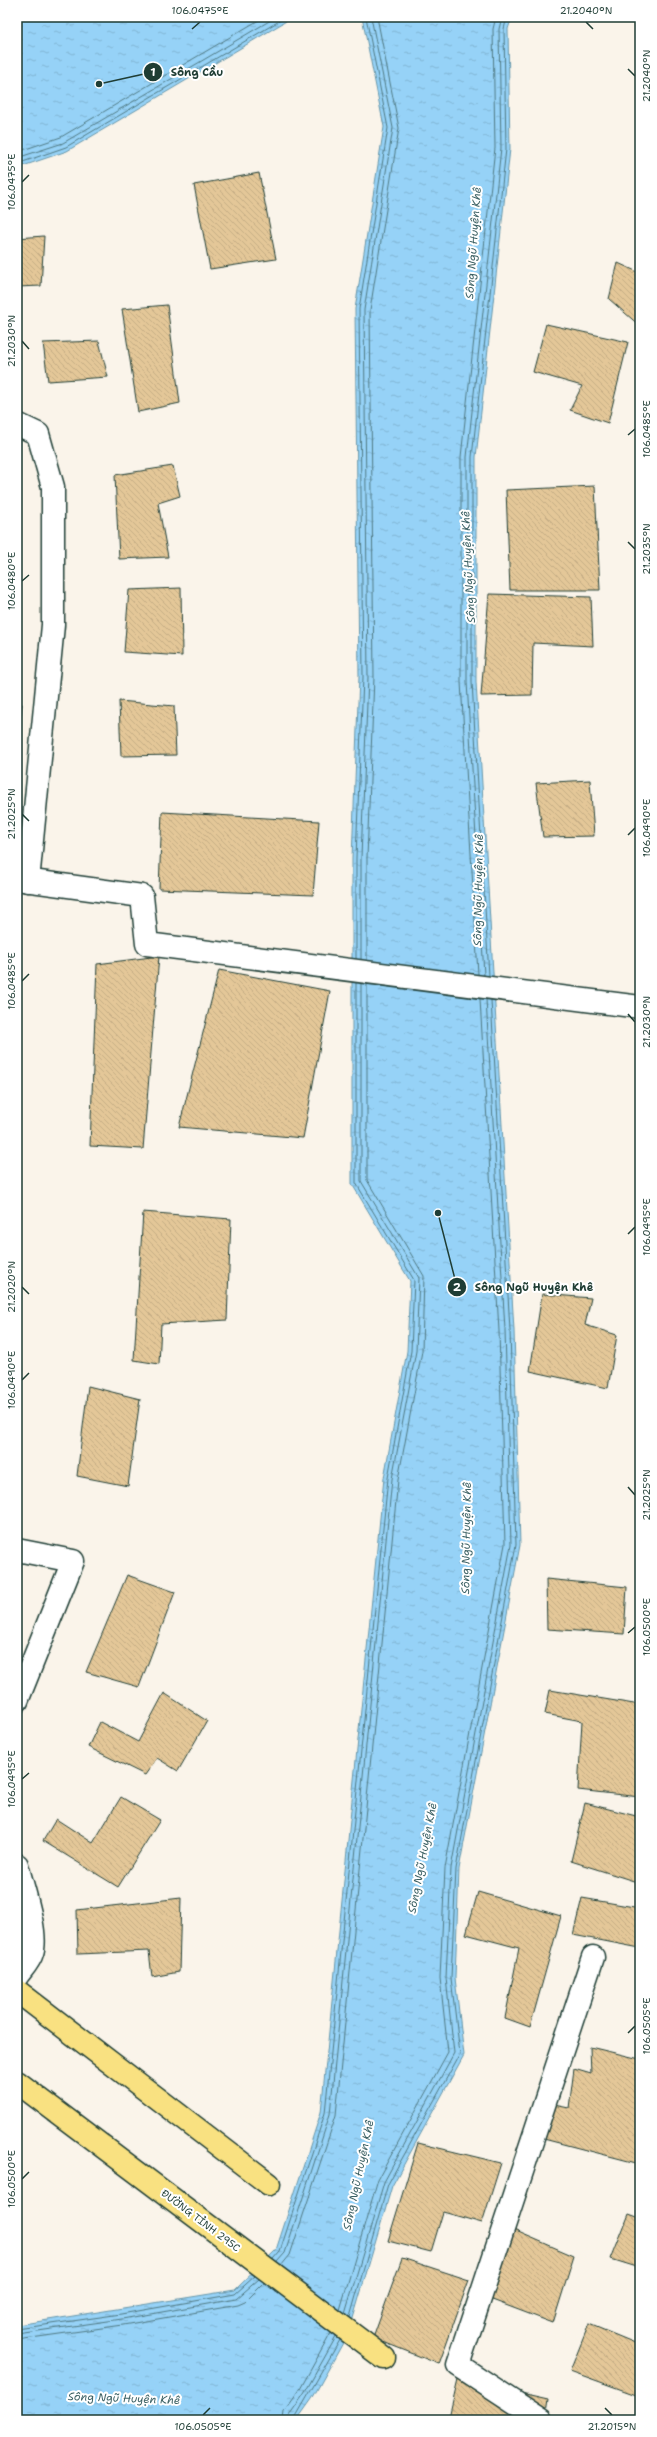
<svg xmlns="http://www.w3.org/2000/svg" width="657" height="2437" font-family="'Shantell Sans',sans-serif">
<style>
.water{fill:url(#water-ripples);stroke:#6696a9}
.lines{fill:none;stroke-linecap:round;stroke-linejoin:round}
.shore{stroke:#4f7982;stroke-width:1}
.building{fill:url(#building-back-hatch);stroke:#1f3d34}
.minor-casing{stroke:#1f3d34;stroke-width:25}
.major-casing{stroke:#1f3d34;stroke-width:25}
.minor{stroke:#fff;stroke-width:22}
.major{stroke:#f9e181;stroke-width:22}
.ticks{fill:none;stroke:#1f3d34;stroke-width:1.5}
.labels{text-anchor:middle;stroke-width:4;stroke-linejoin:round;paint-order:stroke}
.street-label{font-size:10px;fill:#1f3d34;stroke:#fff}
.water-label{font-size:11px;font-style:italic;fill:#3d6265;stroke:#fff}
.leader{fill:none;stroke:#1f3d34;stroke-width:1.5}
.callout-dot{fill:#1f3d34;stroke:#fff;stroke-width:1.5}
.mark-label{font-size:12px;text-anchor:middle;font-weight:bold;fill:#fff}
.callout-label{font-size:11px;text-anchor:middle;font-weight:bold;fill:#1f3d34;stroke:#fff;stroke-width:4;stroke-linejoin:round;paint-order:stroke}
.neatline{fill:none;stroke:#1f3d34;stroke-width:1.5}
.ticks-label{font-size:10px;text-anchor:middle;fill:#1f3d34}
</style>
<defs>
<pattern id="water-ripples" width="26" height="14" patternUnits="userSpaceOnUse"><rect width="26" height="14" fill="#96d2f7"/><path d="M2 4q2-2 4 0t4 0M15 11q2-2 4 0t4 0" fill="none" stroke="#81b5d4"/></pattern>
<pattern id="building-back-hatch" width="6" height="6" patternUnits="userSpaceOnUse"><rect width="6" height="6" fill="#e4c798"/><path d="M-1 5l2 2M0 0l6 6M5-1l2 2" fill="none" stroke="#c3ac84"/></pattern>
</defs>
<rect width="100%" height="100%" fill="#faf4ea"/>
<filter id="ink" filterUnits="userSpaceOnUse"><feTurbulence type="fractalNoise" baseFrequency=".025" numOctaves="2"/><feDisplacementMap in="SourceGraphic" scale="8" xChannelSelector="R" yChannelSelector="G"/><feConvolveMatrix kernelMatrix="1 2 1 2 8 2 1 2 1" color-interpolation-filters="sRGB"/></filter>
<g filter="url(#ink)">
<g class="water">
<path d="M 17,17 L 293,17 L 67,151 L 17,168 Z"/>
<path d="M 362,17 L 512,17 L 508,29 L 510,149 L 476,457 L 476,682 L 514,1330 L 520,1545 L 459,1869 L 455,1978 L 464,2055 L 392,2186 L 349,2332 L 312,2399 L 297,2420 L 17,2420 L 17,2325 L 235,2290 L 276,2250 L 321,2112 L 384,1478 L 407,1351 L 410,1281 L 352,1184 L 352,858 L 359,677 L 355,309 L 384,127 Z"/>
</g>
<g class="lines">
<g class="shore">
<path d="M 17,152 L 61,137 L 264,17"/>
<path d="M 17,158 L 63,143 L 276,17"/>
<path d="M 17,164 L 66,147 L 286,17"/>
<path d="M 356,959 L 356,858 L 363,677 L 359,309 L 388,128 L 366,17"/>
<path d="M 361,959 L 361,858 L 368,677 L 364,310 L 393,128 L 371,17"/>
<path d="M 367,960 L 367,858 L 374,677 L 370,310 L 399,128 L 377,17"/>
<path d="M 478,974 L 461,682 L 461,457 L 495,148 L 493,29 L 496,17"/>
<path d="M 484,975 L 467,682 L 467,457 L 501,148 L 499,29 L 502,17"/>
<path d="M 489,976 L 472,682 L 472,457 L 506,149 L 504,29 L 507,17"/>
<path d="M 273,2259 L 280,2251 L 325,2113 L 388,1478 L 411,1351 L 414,1280 L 356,1183 L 356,983"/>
<path d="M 277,2262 L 285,2253 L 330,2114 L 392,1479 L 416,1351 L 419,1278 L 361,1181 L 361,983"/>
<path d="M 281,2266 L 290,2255 L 336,2115 L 398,1480 L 422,1351 L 424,1276 L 367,1180 L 367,984"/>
<path d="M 340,2310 L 378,2179 L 448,2052 L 440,1978 L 445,1868 L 505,1544 L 499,1331 L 480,999"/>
<path d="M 345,2314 L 384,2182 L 454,2053 L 446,1978 L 451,1868 L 511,1545 L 505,1330 L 486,999"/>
<path d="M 350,2317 L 388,2184 L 460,2054 L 451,1978 L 456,1869 L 516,1545 L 510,1330 L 491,1000"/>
<path d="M 17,2329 L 121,2314 L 235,2294 L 255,2276"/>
<path d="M 17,2334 L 122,2319 L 236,2299 L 259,2279"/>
<path d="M 17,2340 L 123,2325 L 238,2305 L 245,2302 L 264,2283"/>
<path d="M 283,2420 L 284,2412 L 299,2391 L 331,2333"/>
<path d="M 289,2420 L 290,2414 L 304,2394 L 336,2337"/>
<path d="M 294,2420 L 340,2340"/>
</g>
</g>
<g class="building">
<path d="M 259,173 L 276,259 L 210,269 L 194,185 Z"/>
<path d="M 44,236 L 41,286 L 17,287 L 17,238 Z"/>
<path d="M 618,263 L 640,273 L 640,326 L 609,299 Z"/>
<path d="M 167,305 L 180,403 L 138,412 L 122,309 Z"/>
<path d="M 546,324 L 628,342 L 608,423 L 570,410 L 582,386 L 533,372 Z"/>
<path d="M 99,341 L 108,377 L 48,381 L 43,343 Z"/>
<path d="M 173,466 L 180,496 L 158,503 L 168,557 L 119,559 L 115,475 Z"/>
<path d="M 595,486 L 600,590 L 510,590 L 506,490 Z"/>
<path d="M 181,588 L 182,656 L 124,652 L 129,590 Z"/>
<path d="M 489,594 L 591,597 L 593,646 L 533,643 L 532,695 L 481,696 Z"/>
<path d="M 119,701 L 174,706 L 176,755 L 121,756 Z"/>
<path d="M 17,703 L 22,704 L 17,748 Z"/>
<path d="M 590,780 L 594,836 L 543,837 L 536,783 Z"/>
<path d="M 162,812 L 319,821 L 313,895 L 159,889 Z"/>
<path d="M 159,956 L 143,1149 L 90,1146 L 97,964 Z"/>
<path d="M 219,970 L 330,991 L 303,1138 L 179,1127 Z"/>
<path d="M 143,1212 L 231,1219 L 227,1320 L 161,1324 L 159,1364 L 134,1360 Z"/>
<path d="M 542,1294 L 591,1298 L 585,1325 L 617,1335 L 608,1388 L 530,1371 Z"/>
<path d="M 88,1386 L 140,1399 L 128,1486 L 77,1476 Z"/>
<path d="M 127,1575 L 175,1592 L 139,1687 L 86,1672 Z"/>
<path d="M 546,1579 L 627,1587 L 624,1634 L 547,1629 Z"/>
<path d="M 550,1690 L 640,1705 L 640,1797 L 578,1790 L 582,1721 L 545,1714 Z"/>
<path d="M 164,1693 L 207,1721 L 178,1771 L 157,1758 L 145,1775 L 88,1747 L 100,1722 L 138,1742 Z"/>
<path d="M 121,1797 L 160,1820 L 118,1887 L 43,1841 L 56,1819 L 93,1843 Z"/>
<path d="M 585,1803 L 640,1817 L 640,1883 L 571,1861 Z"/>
<path d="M 478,1892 L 561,1916 L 530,2027 L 505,2018 L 519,1948 L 466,1934 Z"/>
<path d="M 181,1898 L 179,1972 L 152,1977 L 149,1951 L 78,1954 L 77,1910 Z"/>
<path d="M 582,1898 L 640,1908 L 640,1948 L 573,1935 Z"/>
<path d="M 590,2047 L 640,2059 L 640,2164 L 536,2137 L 539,2102 L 569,2108 L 574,2069 L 591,2074 Z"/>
<path d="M 418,2143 L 501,2163 L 482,2223 L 443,2212 L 431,2252 L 388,2241 Z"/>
<path d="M 629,2214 L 640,2218 L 640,2268 L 611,2259 Z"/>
<path d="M 509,2228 L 574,2256 L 553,2323 L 487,2298 Z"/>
<path d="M 402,2258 L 469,2280 L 439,2364 L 373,2338 Z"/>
<path d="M 589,2324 L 640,2345 L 639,2396 L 570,2371 Z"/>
<path d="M 458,2379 L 548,2399 L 545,2420 L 462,2420 L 449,2417 Z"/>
</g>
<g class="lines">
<defs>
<g id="minor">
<path d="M 17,424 L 38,434 L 53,487 L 53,625 L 28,881"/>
<path d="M 17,879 L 142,896 L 147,944 L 640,1007"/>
<path d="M 17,1550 L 73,1561 L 17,1701"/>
<path d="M 17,1865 C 22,1885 39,1934 32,1953 C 30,1961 22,1969 17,1976"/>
<path d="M 542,2420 L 458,2365 L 593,1957"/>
</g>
<g id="major">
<path d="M 17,1991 L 269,2184"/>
<path d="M 17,2082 L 384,2358"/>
</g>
</defs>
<use href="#minor" class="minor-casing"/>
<use href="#major" class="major-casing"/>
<use href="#minor" class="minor"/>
<use href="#major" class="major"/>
</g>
</g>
<path class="ticks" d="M 586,22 L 593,29M 192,29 L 200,22M 628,69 L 635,76M 22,182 L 29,175M 22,341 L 29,349M 628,435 L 635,429M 628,542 L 635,549M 22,581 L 29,575M 22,814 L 29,821M 628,835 L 635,828M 22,981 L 29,974M 628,1014 L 635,1022M 628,1234 L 635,1227M 22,1287 L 29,1294M 22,1380 L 29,1373M 628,1487 L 635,1495M 628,1633 L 635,1627M 22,1779 L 29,1773M 628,2033 L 635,2026M 22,2179 L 29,2172M 605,2408 L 612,2415M 203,2415 L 210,2408"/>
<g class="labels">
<g class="street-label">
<text transform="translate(201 2220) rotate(37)" y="4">ĐƯỜNG TỈNH 295C</text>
</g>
<g class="water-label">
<text transform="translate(473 243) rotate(-86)" y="4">Sông Ngũ Huyện Khê</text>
<text transform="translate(468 567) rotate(-93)" y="4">Sông Ngũ Huyện Khê</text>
<text transform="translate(478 890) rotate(-89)" y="4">Sông Ngũ Huyện Khê</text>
<text transform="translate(466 1538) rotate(-89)" y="4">Sông Ngũ Huyện Khê</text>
<text transform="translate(422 1858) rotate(-79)" y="4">Sông Ngũ Huyện Khê</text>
<text transform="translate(358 2175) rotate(-78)" y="4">Sông Ngũ Huyện Khê</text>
<text transform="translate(124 2398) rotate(2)" y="4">Sông Ngũ Huyện Khê</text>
</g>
</g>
<path class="leader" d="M99 84L153 72M438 1213L457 1287"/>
<g class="callout-dot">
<circle cx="99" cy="84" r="4"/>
<circle cx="438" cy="1213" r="4"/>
<circle cx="153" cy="72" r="10"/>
<circle cx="457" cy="1287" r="10"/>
</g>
<g class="mark-label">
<text x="153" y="76">1</text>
<text x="457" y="1291">2</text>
</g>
<g class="callout-label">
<text x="197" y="76">Sông Cầu</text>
<text x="534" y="1291">Sông Ngũ Huyện Khê</text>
</g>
<rect width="657" height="2437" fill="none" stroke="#fff" stroke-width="44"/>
<rect x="22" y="22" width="613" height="2393" class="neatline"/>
<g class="ticks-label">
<text x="200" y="14">106.0475°E</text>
<text x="586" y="14">21.2040°N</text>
<text transform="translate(646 76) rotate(-90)" y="4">21.2040°N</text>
<text transform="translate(11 182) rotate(-90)" y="4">106.0475°E</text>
<text transform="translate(11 341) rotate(-90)" y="4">21.2030°N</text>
<text transform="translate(646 429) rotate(-90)" y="4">106.0485°E</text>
<text transform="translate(646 549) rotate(-90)" y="4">21.2035°N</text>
<text transform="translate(11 581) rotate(-90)" y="4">106.0480°E</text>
<text transform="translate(11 814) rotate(-90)" y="4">21.2025°N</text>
<text transform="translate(646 828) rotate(-90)" y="4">106.0490°E</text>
<text transform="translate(11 981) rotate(-90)" y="4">106.0485°E</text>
<text transform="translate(646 1022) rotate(-90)" y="4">21.2030°N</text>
<text transform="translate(646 1227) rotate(-90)" y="4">106.0495°E</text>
<text transform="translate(11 1287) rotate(-90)" y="4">21.2020°N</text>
<text transform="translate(11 1380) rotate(-90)" y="4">106.0490°E</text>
<text transform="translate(646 1495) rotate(-90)" y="4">21.2025°N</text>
<text transform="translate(646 1627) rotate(-90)" y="4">106.0500°E</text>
<text transform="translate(11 1779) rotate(-90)" y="4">106.0495°E</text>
<text transform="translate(646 2026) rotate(-90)" y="4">106.0505°E</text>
<text transform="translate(11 2179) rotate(-90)" y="4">106.0500°E</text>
<text x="203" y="2430">106.0505°E</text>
<text x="612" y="2430">21.2015°N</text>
</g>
</svg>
